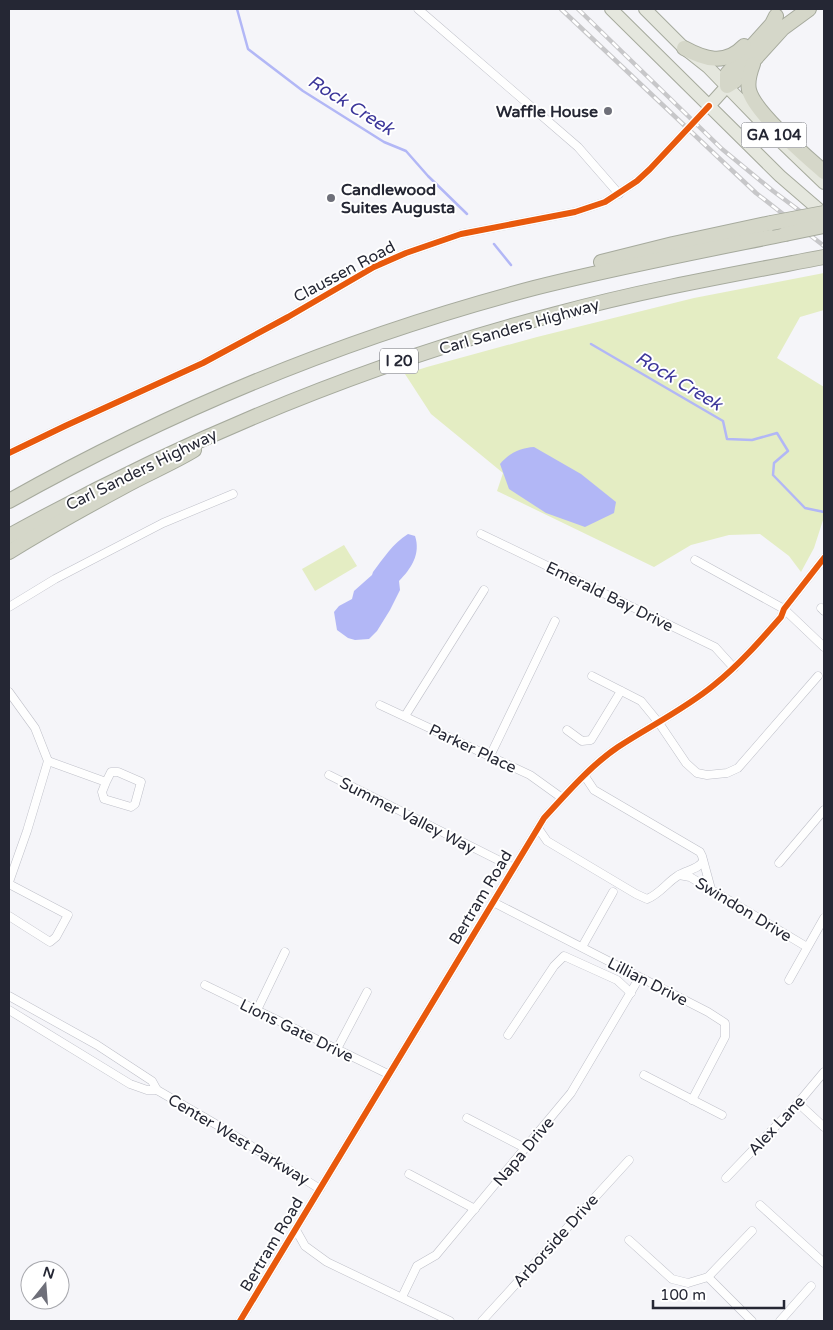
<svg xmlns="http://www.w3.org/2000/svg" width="833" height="1330" font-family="'Varela Round',sans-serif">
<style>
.green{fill:#e4edc3}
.water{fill:#b2b7f6}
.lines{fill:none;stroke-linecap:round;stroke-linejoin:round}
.stream{stroke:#b2b7f6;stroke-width:2.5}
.street-casing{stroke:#bfc0c9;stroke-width:9}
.primary-casing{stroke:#a6aa9d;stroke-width:14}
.highway-casing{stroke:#a6aa9d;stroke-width:16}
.street{stroke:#fefefe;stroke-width:8}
.primary{stroke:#e5e7de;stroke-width:12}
.highway{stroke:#d5d7c9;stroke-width:14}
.rail-casing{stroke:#c7c7c9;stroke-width:4.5}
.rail{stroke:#fff;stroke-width:2.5;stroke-dasharray:8;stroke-linecap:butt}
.highway-bridge-casing{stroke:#a6aa9d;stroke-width:16;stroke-linecap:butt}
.highway-bridge{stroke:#d5d7c9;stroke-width:14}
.cycleway-casing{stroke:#fff;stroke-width:9}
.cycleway{stroke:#e8590c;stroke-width:6}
.poi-dot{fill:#6e6f79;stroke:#fff;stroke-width:2}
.labels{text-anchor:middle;stroke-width:4;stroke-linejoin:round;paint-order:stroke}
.shield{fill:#fff;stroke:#666871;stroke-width:1}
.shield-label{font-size:15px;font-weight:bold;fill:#252734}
.poi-label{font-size:16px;font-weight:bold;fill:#252734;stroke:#fff;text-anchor:end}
.street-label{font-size:16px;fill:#252734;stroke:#fff}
.water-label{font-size:18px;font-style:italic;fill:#3c369a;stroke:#fff}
</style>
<rect width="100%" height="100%" fill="#f5f5f9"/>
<g class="green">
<path d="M 824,273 L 824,310 L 800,317 L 777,358 L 824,387 L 824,517 L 814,548 L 801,572 L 789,556 L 760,534 L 729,535 L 691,545 L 654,567 L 497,491 L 503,473 L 431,414 L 405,374 L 427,367 L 537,337 L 694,298 Z"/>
<path d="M 344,545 L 357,566 L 315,591 L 302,569 Z"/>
</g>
<g class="water">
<path d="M 534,447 L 581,474 L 616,502 L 614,513 L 585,527 L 546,513 L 509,489 L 500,464 C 509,453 520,448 534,447 Z"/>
<path d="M 408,534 L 415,536 C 421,554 411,569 399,581 L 400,590 L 390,610 L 377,631 L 369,639 L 355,640 L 348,638 L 337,630 L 334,612 L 339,606 L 352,599 L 354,591 L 372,575 L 373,572 C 383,559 393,543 408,534 Z"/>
</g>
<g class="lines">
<g class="stream">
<path d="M 237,9 L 248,49 L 303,91 L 384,142 L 406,151 L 428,176 L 467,214"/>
<path d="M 494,244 L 511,265"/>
<path d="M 591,344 L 723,421 L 727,439 L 752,440 L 777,433 L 788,451 L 774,463 L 773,475 L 805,508 L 824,512"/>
</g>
<defs>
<g id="street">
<path d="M 418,9 L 578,147 L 619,194"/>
<path d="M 9,453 L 65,426 L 203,363 L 288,317 L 374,267 L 406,253 L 461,234 L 575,212 L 605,202 L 637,181 L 650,169 L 709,106"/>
<path d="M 481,534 L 715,647 L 734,668"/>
<path d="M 695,560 L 784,609 L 824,647"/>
<path d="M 9,607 L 55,579 L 163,523 L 233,494"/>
<path d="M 821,608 L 824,611"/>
<path d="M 592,676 L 641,701 L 659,723 L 686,763 L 697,773 L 707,775 L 727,773 L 738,768 L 818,676"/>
<path d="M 9,692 L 35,728 L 48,761 L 27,831 L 9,882"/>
<path d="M 380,705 L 530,775 L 562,798"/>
<path d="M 405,716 L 484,590"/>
<path d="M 567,730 L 582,741 L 591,740 L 621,691"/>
<path d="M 490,756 L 555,621"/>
<path d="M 48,761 L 106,782 L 111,772 L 118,772 L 141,782 L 135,804 L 131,807 L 104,799 L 102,792 L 106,782"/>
<path d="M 329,775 L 514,868"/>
<path d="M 584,775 L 594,790 L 700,852 L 702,856 L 711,889"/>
<path d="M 538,828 L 547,841 L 636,894 L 647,899 C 660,894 667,882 679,875 C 687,870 699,869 703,861"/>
<path d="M 779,863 L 824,810"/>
<path d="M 679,875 L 690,877 L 807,947"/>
<path d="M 9,884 L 68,915 L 56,937 L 50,942 L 9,916"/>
<path d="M 493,902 L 708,1012 L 725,1023 L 725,1037 L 692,1100"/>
<path d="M 582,947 L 613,892"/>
<path d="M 789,980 L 824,918"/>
<path d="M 205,985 L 388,1074"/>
<path d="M 9,996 L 97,1045 L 152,1081 L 157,1090"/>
<path d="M 9,1010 L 130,1084 L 147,1090 L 157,1090 L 219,1126 L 320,1189"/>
<path d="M 257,1010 L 285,952"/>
<path d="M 508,1035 L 554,966 L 564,956 L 617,980 L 631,993"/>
<path d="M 337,1049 L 367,992"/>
<path d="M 644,1075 L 722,1115"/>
<path d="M 798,1103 L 824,1127"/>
<path d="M 467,1118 L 525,1148"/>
<path d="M 409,1174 L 475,1209"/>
<path d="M 726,1178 L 798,1103 L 824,1072"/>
<path d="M 760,1205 L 824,1263"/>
<path d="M 296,1230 L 305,1246 L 327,1262 L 450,1321"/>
<path d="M 629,1240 L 672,1279 L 688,1283 L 708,1277 L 752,1321"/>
<path d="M 708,1277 L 752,1231"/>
<path d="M 402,1297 L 417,1266 L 436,1255 L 571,1093 L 635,985"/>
<path d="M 240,1321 L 544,818 C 567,793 590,766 618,747 C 650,726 685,709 714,685 C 739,665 760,641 781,617 L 784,609 L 824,558"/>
<path d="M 482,1321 L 629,1160"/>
<path d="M 780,1321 L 811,1286"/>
</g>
<g id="primary">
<path d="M 611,9 L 780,176 L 824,214"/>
<path d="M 645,9 L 684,48 L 708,67 L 773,134 L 824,183"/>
<path d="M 709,106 L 727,86"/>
</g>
<g id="highway">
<path d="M 776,16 L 772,24 L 727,74 L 727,86 L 735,81 L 783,28 L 809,9"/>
<path d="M 684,48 C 704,59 725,66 744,46"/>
<path d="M 753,64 C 750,72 747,81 749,90 C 754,112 806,156 824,172"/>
<path d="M 601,262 L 673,244 L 771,223"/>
<path d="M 9,501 C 173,409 351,336 534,288 C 617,267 701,251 785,234"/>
<path d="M 9,536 C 183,440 364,364 556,314 C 644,290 735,274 824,257"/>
<path d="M 9,552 C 46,529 84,508 123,487 C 146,474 171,464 194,450"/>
</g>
</defs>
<use href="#street" class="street-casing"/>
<use href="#primary" class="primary-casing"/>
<use href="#highway" class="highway-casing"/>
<use href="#street" class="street"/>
<use href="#primary" class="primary"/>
<use href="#highway" class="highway"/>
<defs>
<g id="rail">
<path d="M 561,9 L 756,193 L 824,246"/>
<path d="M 578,9 L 722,149 L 773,191 L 824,229"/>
</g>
</defs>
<use href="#rail" class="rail-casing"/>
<use href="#rail" class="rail"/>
<defs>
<g id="highway-bridge">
<path d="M 771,223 L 824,213"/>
<path d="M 785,234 L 824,226"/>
</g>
</defs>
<use href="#highway-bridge" class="highway-bridge-casing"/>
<use href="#highway-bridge" class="highway-bridge"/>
<defs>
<g id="cycleway">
<path d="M 9,453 L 65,426 L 203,363 L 288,317 L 374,267 L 406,253 L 461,234 L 575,212 L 605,202 L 637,181 L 650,169 L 709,106"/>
<path d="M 240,1321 L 544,818 C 567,793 590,766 618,747 C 650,726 685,709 714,685 C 739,665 760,641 781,617 L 784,609 L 824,558"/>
</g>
</defs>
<use href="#cycleway" class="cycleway-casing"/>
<use href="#cycleway" class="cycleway"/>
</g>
<g class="poi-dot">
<circle cx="608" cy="111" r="5"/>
<circle cx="331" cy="198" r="5"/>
</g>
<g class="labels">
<g class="shield">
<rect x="741.5" y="122.5" width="65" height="25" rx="4"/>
<rect x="380" y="348.5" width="38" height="25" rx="4"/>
</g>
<g class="shield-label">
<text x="774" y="140">GA 104</text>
<text x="399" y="366">I 20</text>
</g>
<g class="poi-label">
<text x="598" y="117">Waffle House</text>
<text x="341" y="195" text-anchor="start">Candlewood<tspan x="341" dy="18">Suites Augusta</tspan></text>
</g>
<g class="street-label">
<text transform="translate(344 271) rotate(-28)" y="6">Claussen Road</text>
<text transform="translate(519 326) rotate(-16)" y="6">Carl Sanders Highway</text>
<text transform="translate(141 469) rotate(-26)" y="6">Carl Sanders Highway</text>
<text transform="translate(610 596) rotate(26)" y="6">Emerald Bay Drive</text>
<text transform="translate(473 748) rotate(25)" y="6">Parker Place</text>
<text transform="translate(408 815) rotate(27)" y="6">Summer Valley Way</text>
<text transform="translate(480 897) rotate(-59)" y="6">Bertram Road</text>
<text transform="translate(744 909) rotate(31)" y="6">Swindon Drive</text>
<text transform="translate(648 981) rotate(27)" y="6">Lillian Drive</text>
<text transform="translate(297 1030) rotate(26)" y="6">Lions Gate Drive</text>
<text transform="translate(776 1125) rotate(-47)" y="6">Alex Lane</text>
<text transform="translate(239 1139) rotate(31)" y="6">Center West Parkway</text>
<text transform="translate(523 1151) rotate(-50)" y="6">Napa Drive</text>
<text transform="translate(555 1240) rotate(-48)" y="6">Arborside Drive</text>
<text transform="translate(271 1244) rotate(-59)" y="6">Bertram Road</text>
</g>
<g class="water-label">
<text transform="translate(351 105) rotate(32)" y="6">Rock Creek</text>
<text transform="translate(679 381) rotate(31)" y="6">Rock Creek</text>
</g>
</g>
<rect width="833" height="1330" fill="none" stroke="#252734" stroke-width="20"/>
<g transform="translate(45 1285) rotate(17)"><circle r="24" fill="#ffffff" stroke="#a8a9ae"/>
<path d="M0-4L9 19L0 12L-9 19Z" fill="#6e6f79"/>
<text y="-8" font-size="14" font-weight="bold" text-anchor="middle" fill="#252734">N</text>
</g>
<path d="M653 1300v8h131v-8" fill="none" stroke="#252734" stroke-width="2.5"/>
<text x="660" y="1300" font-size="15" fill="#252734" stroke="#ffffff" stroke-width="4" paint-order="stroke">100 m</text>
</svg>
